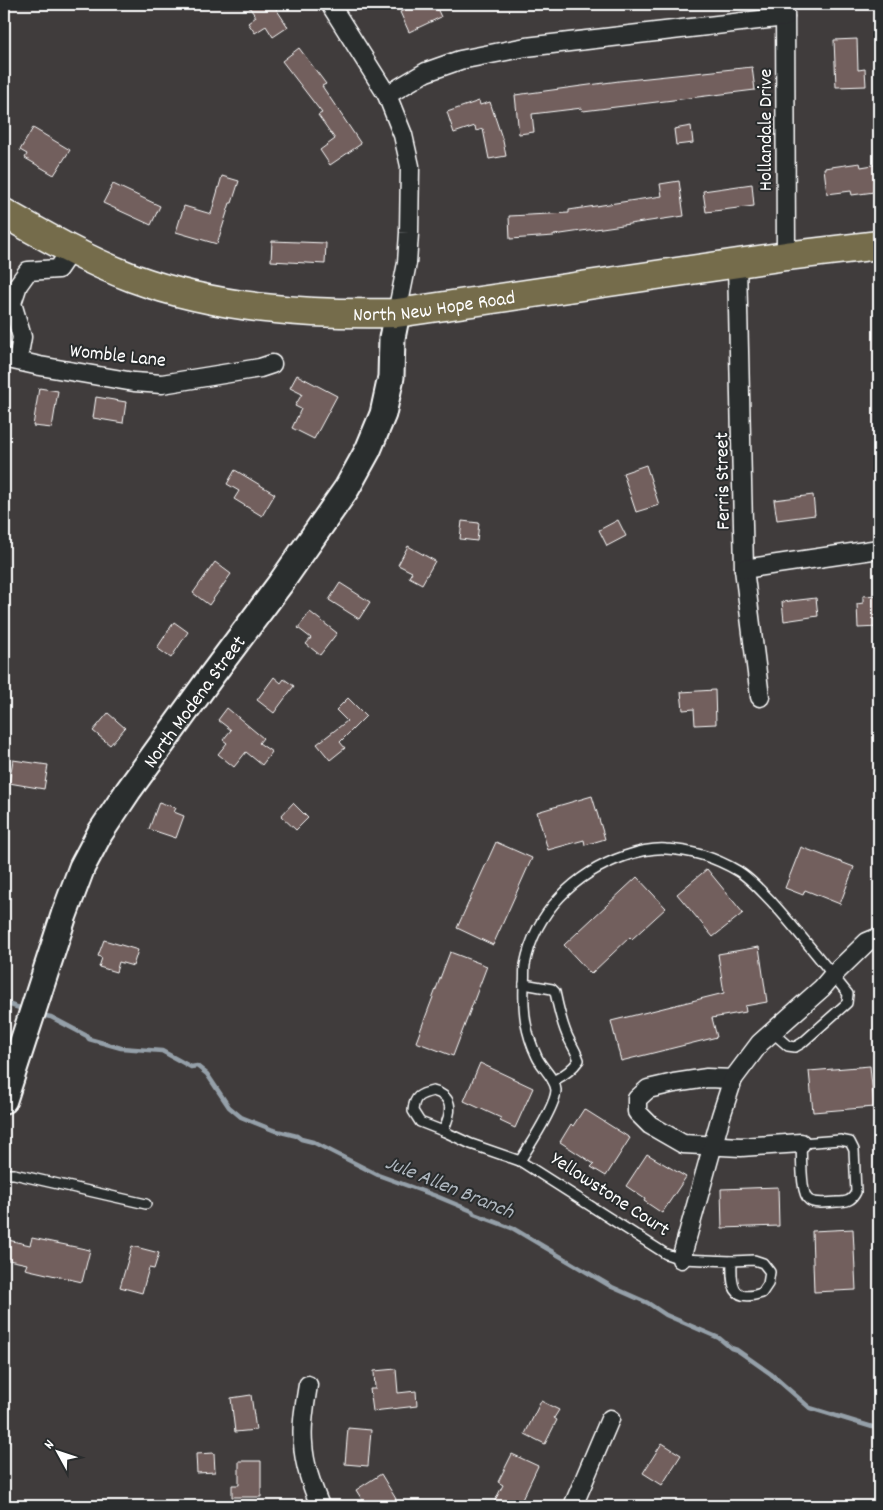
<svg xmlns="http://www.w3.org/2000/svg" width="883" height="1510" font-family="Dekko,sans-serif">
<style>
.lines{fill:none;stroke-linecap:round;stroke-linejoin:round}
.stream{stroke:#95a0a9;stroke-width:4.5}
.building{fill:#725f5d;stroke:#fff}
.lane-casing{stroke:#fff;stroke-width:12}
.street-casing{stroke:#fff;stroke-width:21}
.secondary-casing{stroke:#fff;stroke-width:29}
.primary-casing{stroke:#fff;stroke-width:31}
.lane{stroke:#2a2d2e;stroke-width:9}
.street{stroke:#2a2d2e;stroke-width:18}
.secondary{stroke:#2a2d2e;stroke-width:25}
.primary{stroke:#746c4b;stroke-width:28}
.labels{text-anchor:middle;stroke-width:4;stroke-linejoin:round;paint-order:stroke}
.street-label{font-size:20px;fill:#fff;stroke:#2a2d2e}
.water-label{font-size:21px;font-style:italic;fill:#afb7bf;stroke:#2a2d2e}
</style>
<rect width="100%" height="100%" fill="#403c3c"/>
<filter id="ink" filterUnits="userSpaceOnUse"><feTurbulence type="fractalNoise" baseFrequency=".02" numOctaves="2"/><feDisplacementMap in="SourceGraphic" scale="10" xChannelSelector="R" yChannelSelector="G"/><feConvolveMatrix kernelMatrix="1 2 1 2 8 2 1 2 1" color-interpolation-filters="sRGB"/></filter>
<g filter="url(#ink)">
<g class="lines">
<g class="stream">
<path d="M 4,1003 L 26,1010"/>
<path d="M 41,1015 L 51,1017 L 87,1036 L 89,1039 L 121,1048 L 162,1051 L 191,1067 L 197,1066 L 207,1074 L 229,1107 L 241,1117 L 273,1130 L 297,1136 L 301,1139 L 313,1142 L 378,1175 L 436,1196 L 472,1211 L 474,1214 L 514,1229 L 612,1287 L 648,1303 L 666,1315 L 719,1338 L 731,1348 L 737,1350 L 771,1374 L 810,1408 L 879,1429"/>
</g>
</g>
<g class="building">
<path d="M 247,4 L 273,4 L 288,27 L 273,37 L 266,26 L 255,33 L 248,23 L 256,17 Z"/>
<path d="M 419,4 L 435,4 L 441,17 L 409,32 L 400,12 Z"/>
<path d="M 857,39 L 858,70 L 865,69 L 866,86 L 836,87 L 834,40 Z"/>
<path d="M 299,48 L 326,84 L 322,86 L 361,144 L 330,165 L 320,150 L 335,139 L 318,115 L 322,113 L 282,61 Z"/>
<path d="M 752,67 L 755,90 L 583,111 L 582,108 L 532,114 L 534,132 L 519,134 L 515,95 L 619,81 Z"/>
<path d="M 479,101 L 480,105 L 490,102 L 503,141 L 506,156 L 489,159 L 483,129 L 476,131 L 475,126 L 454,133 L 447,112 Z"/>
<path d="M 691,126 L 693,143 L 676,145 L 674,129 Z"/>
<path d="M 33,128 L 70,150 L 54,175 L 25,158 L 27,154 L 20,150 Z"/>
<path d="M 860,163 L 861,167 L 879,164 L 879,187 L 874,188 L 874,192 L 852,195 L 851,191 L 827,194 L 824,168 Z"/>
<path d="M 222,176 L 239,181 L 232,203 L 230,203 L 217,244 L 176,232 L 184,206 L 211,214 Z"/>
<path d="M 679,181 L 684,216 L 554,235 L 554,236 L 510,239 L 509,216 L 569,213 L 569,210 L 662,196 L 660,184 Z"/>
<path d="M 113,184 L 160,206 L 151,225 L 103,203 Z"/>
<path d="M 752,184 L 754,206 L 706,212 L 703,191 Z"/>
<path d="M 272,241 L 326,243 L 325,264 L 271,261 Z"/>
<path d="M 297,375 L 337,396 L 314,439 L 292,428 L 301,409 L 295,406 L 302,394 L 290,388 Z"/>
<path d="M 39,388 L 58,391 L 52,428 L 33,426 Z"/>
<path d="M 96,397 L 126,402 L 123,423 L 93,418 Z"/>
<path d="M 646,465 L 659,505 L 636,512 L 623,473 Z"/>
<path d="M 235,470 L 275,494 L 262,516 L 234,499 L 239,491 L 227,484 Z"/>
<path d="M 813,495 L 815,515 L 777,520 L 774,500 Z"/>
<path d="M 618,520 L 626,536 L 607,546 L 599,530 Z"/>
<path d="M 462,521 L 479,523 L 477,541 L 460,539 Z"/>
<path d="M 408,546 L 435,561 L 422,584 L 409,577 L 412,572 L 398,565 Z"/>
<path d="M 215,562 L 231,574 L 209,605 L 193,593 Z"/>
<path d="M 340,583 L 370,602 L 359,619 L 329,600 Z"/>
<path d="M 879,595 L 879,627 L 858,628 L 857,604 L 863,603 L 863,596 Z"/>
<path d="M 816,598 L 818,616 L 784,621 L 782,602 Z"/>
<path d="M 310,612 L 337,633 L 320,655 L 306,644 L 311,638 L 298,628 Z"/>
<path d="M 174,622 L 188,632 L 171,658 L 157,648 Z"/>
<path d="M 274,677 L 281,683 L 284,679 L 294,686 L 274,713 L 257,700 Z"/>
<path d="M 715,690 L 716,724 L 695,725 L 694,709 L 683,710 L 681,692 Z"/>
<path d="M 348,698 L 366,716 L 340,742 L 345,748 L 330,760 L 317,744 L 347,721 L 336,710 Z"/>
<path d="M 227,708 L 263,738 L 259,743 L 272,752 L 262,765 L 246,752 L 234,767 L 218,754 L 227,743 L 223,740 L 231,730 L 218,720 Z"/>
<path d="M 108,713 L 125,728 L 110,745 L 93,731 Z"/>
<path d="M 13,760 L 48,765 L 44,789 L 9,783 Z"/>
<path d="M 592,796 L 605,839 L 585,845 L 584,840 L 548,850 L 537,812 Z"/>
<path d="M 159,802 L 176,808 L 174,812 L 184,816 L 176,838 L 149,829 Z"/>
<path d="M 293,803 L 308,818 L 296,830 L 281,816 Z"/>
<path d="M 496,842 L 532,858 L 493,945 L 457,928 Z"/>
<path d="M 801,847 L 854,867 L 840,904 L 805,890 L 803,895 L 785,888 Z"/>
<path d="M 707,869 L 743,913 L 713,937 L 677,894 Z"/>
<path d="M 637,877 L 666,908 L 632,939 L 630,937 L 591,974 L 564,945 Z"/>
<path d="M 104,940 L 138,950 L 133,966 L 119,962 L 116,972 L 99,967 L 102,958 L 98,956 Z"/>
<path d="M 759,947 L 767,1002 L 745,1006 L 746,1012 L 712,1018 L 717,1037 L 621,1061 L 611,1021 L 724,993 L 718,954 Z"/>
<path d="M 450,952 L 487,966 L 453,1056 L 416,1042 Z"/>
<path d="M 480,1063 L 533,1088 L 515,1128 L 500,1121 L 501,1118 L 464,1101 Z"/>
<path d="M 870,1066 L 874,1107 L 813,1112 L 809,1071 Z"/>
<path d="M 584,1109 L 630,1138 L 606,1176 L 591,1167 L 594,1164 L 560,1142 L 571,1124 L 573,1126 Z"/>
<path d="M 647,1154 L 686,1177 L 662,1213 L 644,1201 L 645,1199 L 626,1186 Z"/>
<path d="M 778,1187 L 779,1226 L 722,1228 L 721,1189 Z"/>
<path d="M 853,1229 L 856,1290 L 814,1292 L 812,1231 Z"/>
<path d="M 32,1238 L 90,1250 L 82,1282 L 25,1269 L 27,1264 L 4,1259 L 8,1240 L 30,1245 Z"/>
<path d="M 132,1246 L 159,1253 L 154,1269 L 149,1268 L 142,1293 L 120,1287 Z"/>
<path d="M 396,1369 L 398,1393 L 416,1391 L 417,1406 L 373,1411 L 370,1389 L 375,1389 L 374,1371 Z"/>
<path d="M 251,1395 L 256,1430 L 235,1432 L 231,1398 Z"/>
<path d="M 541,1401 L 559,1410 L 554,1418 L 557,1420 L 545,1444 L 525,1434 Z"/>
<path d="M 348,1428 L 371,1430 L 368,1466 L 345,1464 Z"/>
<path d="M 662,1443 L 681,1455 L 662,1485 L 643,1473 Z"/>
<path d="M 214,1453 L 215,1472 L 197,1473 L 196,1454 Z"/>
<path d="M 512,1454 L 538,1466 L 519,1506 L 492,1506 L 503,1485 L 498,1482 Z"/>
<path d="M 239,1461 L 261,1461 L 261,1497 L 232,1497 L 232,1485 L 239,1485 Z"/>
<path d="M 381,1474 L 396,1499 L 385,1506 L 366,1506 L 356,1490 Z"/>
</g>
<g class="lines">
<defs>
<g id="lane">
<path d="M 524,984 L 552,989 L 555,992 C 558,1006 561,1021 567,1035 C 571,1044 576,1051 579,1060 C 572,1070 563,1076 553,1081"/>
<path d="M 433,1091 C 456,1097 451,1114 443,1131 L 420,1122 L 413,1111 C 414,1096 420,1094 433,1091 Z"/>
<path d="M 443,1131 L 471,1144 L 520,1161 L 666,1254 L 681,1259 L 732,1261"/>
<path d="M 840,1140 L 850,1142 L 854,1150 L 856,1192 C 852,1201 846,1202 837,1202 C 829,1202 816,1205 809,1200 C 800,1194 802,1155 801,1143 Z"/>
<path d="M 520,1161 C 529,1146 556,1106 556,1090 C 555,1078 542,1068 537,1057 C 525,1032 523,1011 524,984 C 525,978 524,971 525,965 C 535,912 575,873 625,856 C 637,852 652,848 666,849 C 690,850 716,858 738,871 C 750,878 761,891 771,901 C 798,931 823,963 848,994 L 847,1003 L 802,1043 L 795,1047 L 788,1046 L 772,1032"/>
<path d="M 4,1174 L 14,1174 L 146,1204"/>
<path d="M 754,1260 L 763,1263 L 770,1272 L 768,1284 L 762,1293 C 732,1303 731,1285 732,1261 Z"/>
</g>
<g id="street">
<path d="M 330,4 L 387,95 L 403,135 L 410,166 L 409,233 L 407,263 L 397,313"/>
<path d="M 785,4 L 786,256"/>
<path d="M 387,95 L 426,72 L 460,60 L 526,47 L 785,17"/>
<path d="M 737,264 L 744,569 L 760,697"/>
<path d="M 4,358 L 40,366 L 134,382 L 162,384 L 260,368 L 272,364"/>
<path d="M 18,360 L 22,337 L 12,303 L 18,285 L 28,271 L 58,269 L 71,250"/>
<path d="M 744,569 L 879,549"/>
<path d="M 801,1143 L 741,1147 L 683,1144 L 650,1125 L 637,1112 L 637,1099 L 648,1089 L 674,1083 L 707,1078 L 733,1079 L 760,1043 L 822,988 L 833,975 L 867,942 L 879,937"/>
<path d="M 681,1259 L 721,1116 L 733,1079"/>
<path d="M 308,1385 C 305,1404 301,1424 303,1443 C 304,1465 312,1486 320,1506"/>
<path d="M 573,1506 L 610,1419"/>
</g>
<g id="secondary">
<path id="s1" d="M 4,1100 L 64,915 L 82,867 L 100,833 L 128,791 L 212,675 L 280,584 L 347,488 L 368,450 L 383,414 L 391,377 L 392,338 L 397,313"/>
</g>
<g id="primary">
<path id="s2" d="M 4,213 C 46,237 88,261 133,278 C 217,309 309,315 397,313 L 786,256 L 879,245"/>
</g>
</defs>
<use href="#lane" class="lane-casing"/>
<use href="#street" class="street-casing"/>
<use href="#secondary" class="secondary-casing"/>
<use href="#primary" class="primary-casing"/>
<use href="#lane" class="lane"/>
<use href="#street" class="street"/>
<use href="#secondary" class="secondary"/>
<use href="#primary" class="primary"/>
</g>
</g>
<g class="labels">
<g class="street-label">
<text transform="translate(764 130) rotate(-90)" y="7">Hollandale Drive</text>
<text dy="7" stroke="none"><textPath href="#s2" startOffset="450">North New Hope Road</textPath></text>
<text transform="translate(118 354) rotate(6)" y="7">Womble Lane</text>
<text transform="translate(721 481) rotate(-91)" y="7">Ferris Street</text>
<text dy="7" stroke="none"><textPath href="#s1" startOffset="446">North Modena Street</textPath></text>
<text transform="translate(611 1193) rotate(33)" y="7">Yellowstone Court</text>
</g>
<g class="water-label">
<text transform="translate(450 1186) rotate(22)" y="7">Jule Allen Branch</text>
</g>
</g>
<rect width="883" height="1510" fill="none" stroke="#2a2d2e" stroke-width="20"/>
<rect x="10" y="10" width="863" height="1490" fill="none" stroke="#fff" stroke-width="2" filter="url(#ink)"/>
<g transform="translate(58 1452) rotate(310)" stroke="#2a2d2e" stroke-width="4" paint-order="stroke">
<path d="M0-4L9 19L0 12L-9 19Z" fill="#ffffff"/>
<text y="-8" font-size="14" font-weight="bold" text-anchor="middle" fill="#ffffff">N</text>
</g>
</svg>
